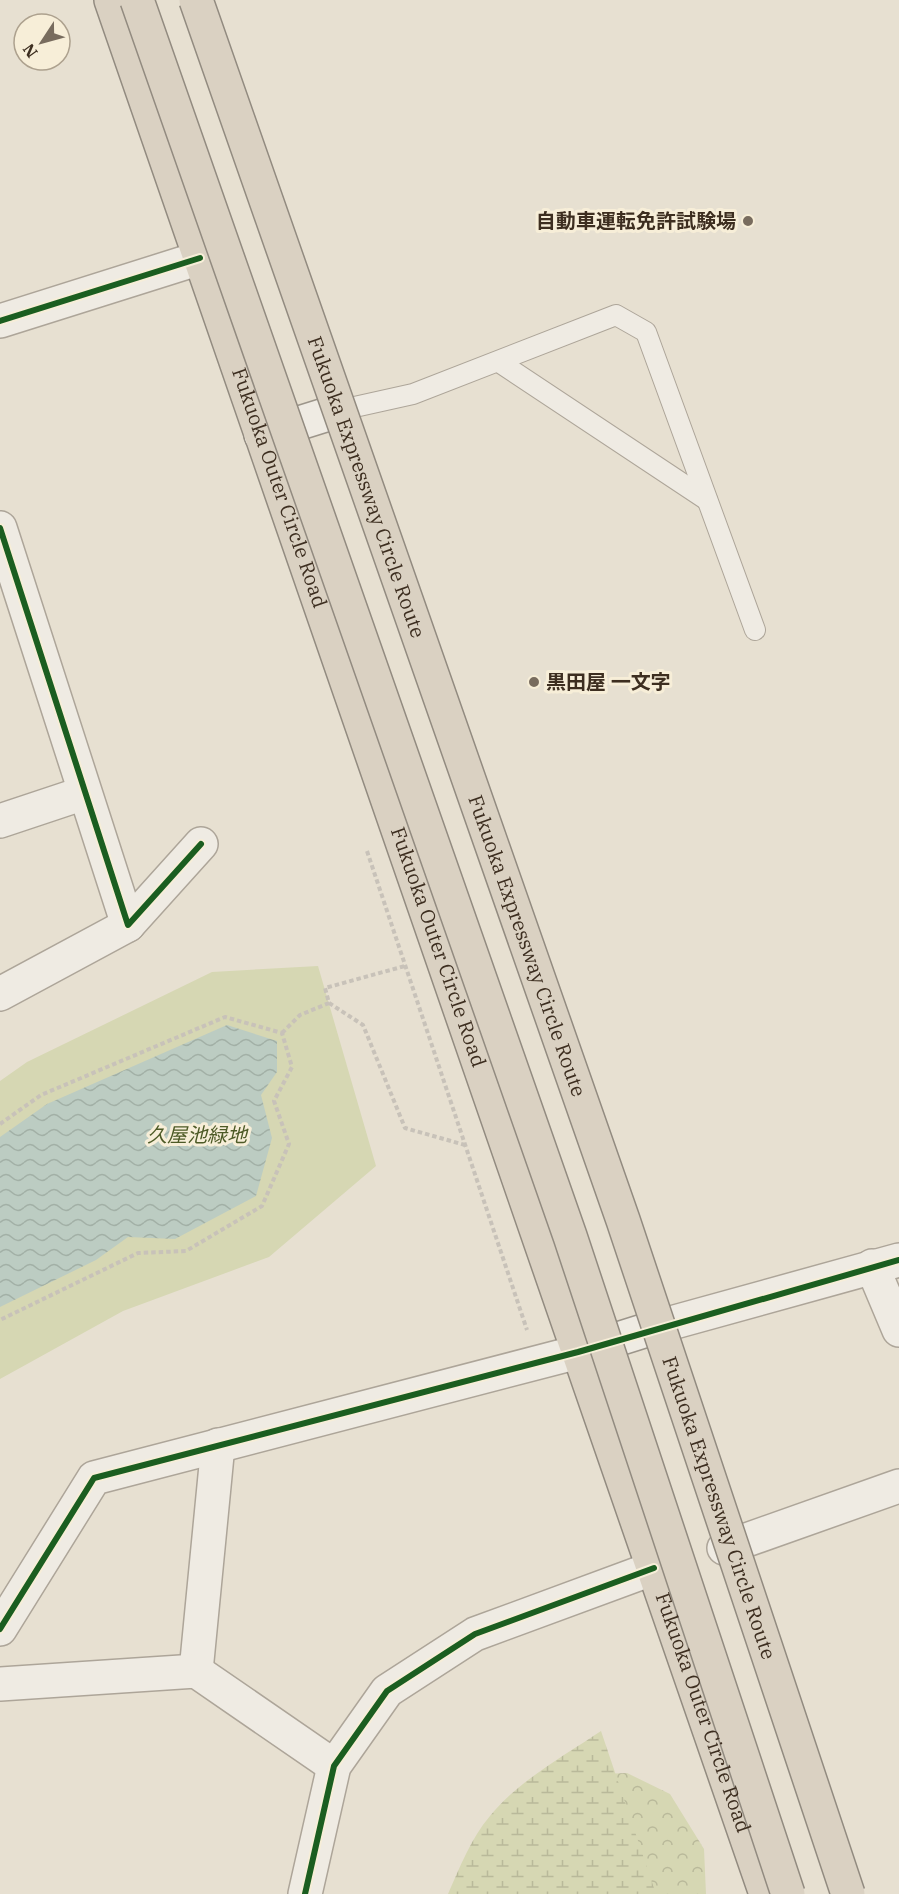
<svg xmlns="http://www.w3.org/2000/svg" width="899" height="1894" font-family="'IBM Plex Serif','Noto Sans JP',serif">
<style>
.forest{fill:url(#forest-crowns)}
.wetland{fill:url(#wetland-marsh)}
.park{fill:#d6d7b3}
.water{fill:url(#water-waves)}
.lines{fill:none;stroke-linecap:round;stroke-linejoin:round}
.lane-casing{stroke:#ada599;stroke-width:22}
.street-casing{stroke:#ada599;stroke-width:36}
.secondary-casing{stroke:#9c958a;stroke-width:36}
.highway-casing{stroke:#928b80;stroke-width:36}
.path{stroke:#c8c2b9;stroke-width:4;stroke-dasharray:4.5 3;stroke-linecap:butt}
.lane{stroke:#efebe3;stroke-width:20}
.street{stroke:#efebe3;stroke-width:33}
.secondary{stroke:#efebe3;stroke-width:33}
.highway{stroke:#dad1c2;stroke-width:33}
.highway-bridge-casing{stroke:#928b80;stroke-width:36;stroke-linecap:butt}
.highway-bridge{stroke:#dad1c2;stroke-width:33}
.cycleway-casing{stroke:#f7eed8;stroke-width:10}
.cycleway{stroke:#1b5e20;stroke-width:6}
.poi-dot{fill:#786c5e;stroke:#f7eed8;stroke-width:2}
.labels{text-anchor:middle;stroke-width:6;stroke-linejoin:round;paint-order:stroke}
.poi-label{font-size:20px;font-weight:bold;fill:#3d2e20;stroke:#f7eed8;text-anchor:end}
.street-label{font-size:20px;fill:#3d2e20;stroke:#f7eed8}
.park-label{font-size:20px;font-style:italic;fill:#4d5a26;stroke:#f7eed8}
</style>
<defs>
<pattern id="forest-crowns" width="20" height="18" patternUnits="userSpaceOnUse" patternTransform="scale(1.5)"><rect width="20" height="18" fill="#d6d7b3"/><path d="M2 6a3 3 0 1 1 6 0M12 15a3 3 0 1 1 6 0" fill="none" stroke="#b9b99a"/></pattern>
<pattern id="wetland-marsh" width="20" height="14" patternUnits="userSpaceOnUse" patternTransform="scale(1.5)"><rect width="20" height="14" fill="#d6d7b3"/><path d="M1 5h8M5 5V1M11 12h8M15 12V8" fill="none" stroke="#b9b99a"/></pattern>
<pattern id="water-waves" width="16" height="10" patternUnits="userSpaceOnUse" patternTransform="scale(1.5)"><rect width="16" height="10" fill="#bcccc2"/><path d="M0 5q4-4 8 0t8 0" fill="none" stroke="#a2b0a6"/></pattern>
</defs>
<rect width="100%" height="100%" fill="#e7e0d1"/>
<path class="forest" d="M 627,1773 L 670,1794 L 704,1849 L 706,1894 L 534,1894 L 578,1775 Z"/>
<path class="wetland" d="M 601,1731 L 656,1894 L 448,1894 C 460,1867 471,1838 490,1816 C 518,1781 564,1756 601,1731 Z"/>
<path class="park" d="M 318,966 L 376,1166 L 269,1257 L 123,1311 L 0,1379 L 0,1081 L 27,1062 L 212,972 Z"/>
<path class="water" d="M 227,1025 L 277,1041 L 277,1072 L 261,1095 L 272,1138 L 256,1196 L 175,1239 L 128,1237 L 96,1260 L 0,1307 L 0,1137 L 47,1104 Z"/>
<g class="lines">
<defs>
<g id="lane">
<path d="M 499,362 L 707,500"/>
<path d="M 341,410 L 413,394 L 616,315 L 646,332 L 755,630"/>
</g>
<g id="street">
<path d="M 0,321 L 200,258"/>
<path d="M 0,528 L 128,925 L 201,844"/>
<path d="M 0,821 L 84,793"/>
<path d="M 0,994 L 128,925"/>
<path d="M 872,1266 L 899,1330"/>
<path d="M 653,1328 L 899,1260"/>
<path d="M 724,1548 L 899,1486"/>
<path d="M 0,1629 L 94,1478 L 578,1352"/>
<path d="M 196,1671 L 218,1445"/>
<path d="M 0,1684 L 196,1671 L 334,1766"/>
<path d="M 305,1894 L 334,1766 L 387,1691 L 475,1634 L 654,1568"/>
</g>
<g id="secondary">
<path d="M 261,435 L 341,410"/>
<path d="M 580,1351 L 653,1328"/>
</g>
<g id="highway">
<path id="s1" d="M 111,0 L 766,1894"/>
</g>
</defs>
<use href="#lane" class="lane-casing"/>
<use href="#street" class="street-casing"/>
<use href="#secondary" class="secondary-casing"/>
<use href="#highway" class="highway-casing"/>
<g class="path">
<path d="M 367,851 L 527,1330"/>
<path d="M 329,1003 L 363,1025 L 405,1128 L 465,1145"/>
<path d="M 282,1033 L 300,1015 L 329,1003 L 325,988 L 405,966"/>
<path d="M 0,1124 L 41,1095 L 225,1017 L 282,1033 L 292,1067 L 274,1101 L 289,1144 L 262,1206 L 186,1251 L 138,1253 L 0,1320"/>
</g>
<use href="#lane" class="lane"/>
<use href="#street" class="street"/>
<use href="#secondary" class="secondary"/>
<use href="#highway" class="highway"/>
<defs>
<g id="highway-bridge">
<path d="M 137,0 L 570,1236 L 788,1894"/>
<path id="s2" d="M 196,0 L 623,1220 L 848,1894"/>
</g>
</defs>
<use href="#highway-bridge" class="highway-bridge-casing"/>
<use href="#highway-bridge" class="highway-bridge"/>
<defs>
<g id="cycleway">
<path d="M 0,321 L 200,258"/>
<path d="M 0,528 L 128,925 L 201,844"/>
<path d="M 0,1629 L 94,1478 L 578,1352 L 899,1260"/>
<path d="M 305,1894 L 334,1766 L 387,1691 L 475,1634 L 654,1568"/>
</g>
</defs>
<use href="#cycleway" class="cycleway-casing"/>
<use href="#cycleway" class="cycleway"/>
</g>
<g class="poi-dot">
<circle cx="748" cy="221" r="6"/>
<circle cx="534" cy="682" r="6"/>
</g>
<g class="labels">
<g class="poi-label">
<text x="736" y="228">自動車運転免許試験場</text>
<text x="546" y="689" text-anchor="start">黒田屋 一文字</text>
</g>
<g class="street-label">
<text dy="7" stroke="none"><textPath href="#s2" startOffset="516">Fukuoka Expressway Circle Route</textPath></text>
<text dy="7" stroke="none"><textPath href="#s1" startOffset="516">Fukuoka Outer Circle Road</textPath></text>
<text dy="7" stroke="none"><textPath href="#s2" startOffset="1002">Fukuoka Expressway Circle Route</textPath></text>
<text dy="7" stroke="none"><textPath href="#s1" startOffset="1002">Fukuoka Outer Circle Road</textPath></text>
<text dy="7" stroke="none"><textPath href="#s2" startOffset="1596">Fukuoka Expressway Circle Route</textPath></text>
<text dy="7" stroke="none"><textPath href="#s1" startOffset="1812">Fukuoka Outer Circle Road</textPath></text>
</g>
<g class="park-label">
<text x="197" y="1142">久屋池緑地</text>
</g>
</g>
<g transform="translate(42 42) rotate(234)"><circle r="28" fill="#f7eed8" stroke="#ada18e" stroke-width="1.5"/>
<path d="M0-4.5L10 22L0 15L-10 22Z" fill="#786c5e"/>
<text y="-9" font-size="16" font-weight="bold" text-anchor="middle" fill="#3d2e20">N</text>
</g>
</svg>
